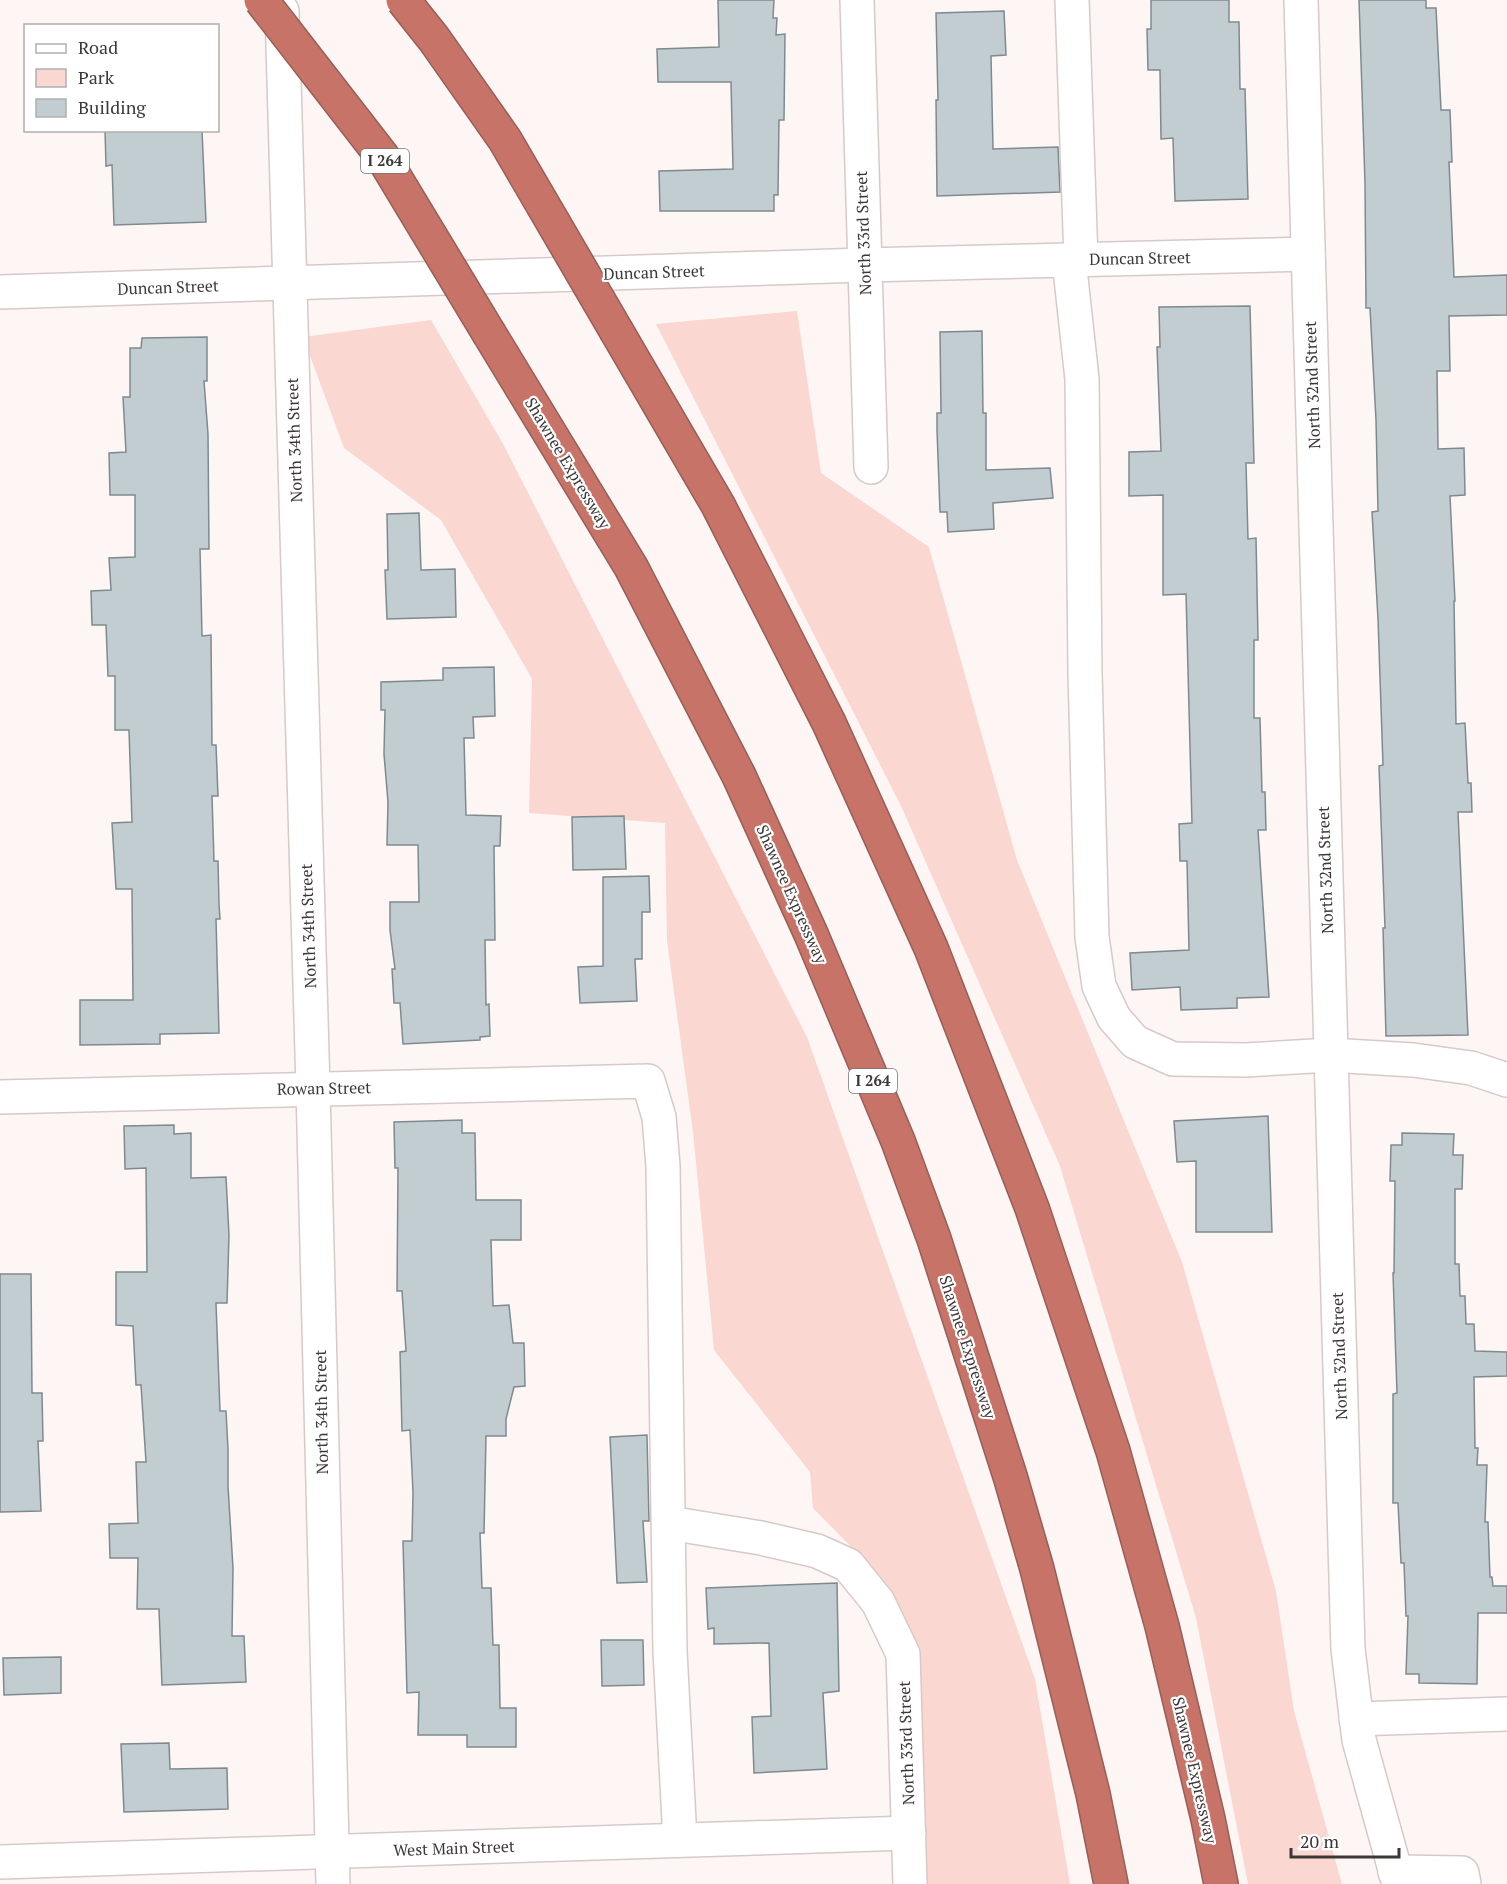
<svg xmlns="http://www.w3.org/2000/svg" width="1507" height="1884" font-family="'PT Serif',serif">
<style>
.green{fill:#fad7d1}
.building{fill:#c1cdd1;stroke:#7f8a8e;stroke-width:1.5}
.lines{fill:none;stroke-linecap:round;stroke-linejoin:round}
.minor-casing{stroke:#d6cac8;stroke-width:36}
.highway-casing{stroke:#975e57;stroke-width:36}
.minor{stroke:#fff;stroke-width:33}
.highway{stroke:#c77368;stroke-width:33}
.highway-bridge-casing{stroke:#975e57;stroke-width:36;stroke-linecap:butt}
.highway-bridge{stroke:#c77368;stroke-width:33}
.labels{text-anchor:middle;stroke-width:4.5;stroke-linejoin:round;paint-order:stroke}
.shield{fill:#fff;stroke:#777473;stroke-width:1.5}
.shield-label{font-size:15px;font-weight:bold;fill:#3d3837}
.street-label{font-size:16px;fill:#3d3837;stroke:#fff}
</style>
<rect width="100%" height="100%" fill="#fef6f5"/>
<g class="green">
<path d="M 797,311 L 821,473 L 929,547 L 1017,860 L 1182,1262 L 1276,1591 L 1294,1711 L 1342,1884 L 1248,1884 L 1196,1618 L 1060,1166 L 901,806 L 656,324 Z"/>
<path d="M 431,320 L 502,442 L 807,1037 L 1035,1679 L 1070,1884 L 923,1884 L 911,1630 L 864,1560 L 813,1508 L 810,1472 L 714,1350 L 693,1132 L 667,941 L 665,823 L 529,813 L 532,679 L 441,520 L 344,448 L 303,337 Z"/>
</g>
<g class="building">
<path d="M 718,0 L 774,0 L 773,18 L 777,18 L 776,35 L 785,34 L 784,120 L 779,120 L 778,195 L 774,195 L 774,211 L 660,211 L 659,171 L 733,169 L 731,82 L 658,82 L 657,49 L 719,47 Z"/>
<path d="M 1151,0 L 1229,0 L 1229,22 L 1239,22 L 1240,89 L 1245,89 L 1248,199 L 1175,201 L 1173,138 L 1161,139 L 1160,70 L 1148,70 L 1147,29 L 1151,29 Z"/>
<path d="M 1359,0 L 1426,0 L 1426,8 L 1436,8 L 1441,110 L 1450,110 L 1452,162 L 1449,162 L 1454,277 L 1507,275 L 1507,315 L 1449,316 L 1450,371 L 1437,371 L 1438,449 L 1464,448 L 1465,495 L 1450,496 L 1455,601 L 1454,601 L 1456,724 L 1465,723 L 1468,783 L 1471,783 L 1472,812 L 1458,812 L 1468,1035 L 1386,1036 L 1383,928 L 1385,928 L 1379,766 L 1383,765 L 1378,619 L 1372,512 L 1378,511 L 1376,420 L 1370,308 L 1366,308 L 1365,183 Z"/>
<path d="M 1004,11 L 1006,55 L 991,56 L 993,149 L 1058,147 L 1060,192 L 937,196 L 936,100 L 938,100 L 936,13 Z"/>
<path d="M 105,130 L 202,130 L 206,222 L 114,225 L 112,165 L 106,166 Z"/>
<path d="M 1250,306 L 1254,463 L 1246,463 L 1248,539 L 1256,538 L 1258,640 L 1254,640 L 1254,718 L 1260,718 L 1262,792 L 1265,792 L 1266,830 L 1258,830 L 1269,997 L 1237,998 L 1237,1008 L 1181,1010 L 1180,987 L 1132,990 L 1130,953 L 1189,950 L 1187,861 L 1180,861 L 1179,824 L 1192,823 L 1186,594 L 1163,595 L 1163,495 L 1129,496 L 1129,452 L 1161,451 L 1157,347 L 1160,347 L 1159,307 Z"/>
<path d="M 982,331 L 983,413 L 986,413 L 986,470 L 1050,468 L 1053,498 L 993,503 L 994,529 L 948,532 L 947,512 L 940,512 L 937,430 L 937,413 L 941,413 L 940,332 Z"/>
<path d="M 207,337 L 207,381 L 204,381 L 208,434 L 209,549 L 200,549 L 202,636 L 211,635 L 212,745 L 216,745 L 218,796 L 212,796 L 214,861 L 218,861 L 219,904 L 220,919 L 216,919 L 219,1033 L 160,1034 L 160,1044 L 80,1045 L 80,1000 L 133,1000 L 132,889 L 116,889 L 112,823 L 132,822 L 129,730 L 115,730 L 115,676 L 108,676 L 106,625 L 92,625 L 91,591 L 111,590 L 109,558 L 135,557 L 135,495 L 110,495 L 109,453 L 126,452 L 123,397 L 130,397 L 130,348 L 141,348 L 142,338 Z"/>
<path d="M 419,513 L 421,570 L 455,569 L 456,617 L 387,619 L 385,570 L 388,570 L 387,514 Z"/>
<path d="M 494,667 L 495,716 L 473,717 L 474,738 L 464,738 L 466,815 L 501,816 L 500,846 L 494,846 L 495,940 L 485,940 L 486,1005 L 489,1004 L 490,1036 L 480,1037 L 480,1040 L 403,1044 L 400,1003 L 394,1003 L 392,969 L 395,969 L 390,930 L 390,902 L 419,902 L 418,845 L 387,845 L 388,802 L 384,754 L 385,710 L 381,710 L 381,682 L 443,680 L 443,668 Z"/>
<path d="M 624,816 L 626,869 L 573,870 L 572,817 Z"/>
<path d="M 649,876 L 650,912 L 642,912 L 642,959 L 635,959 L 637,1001 L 580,1003 L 578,967 L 603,966 L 603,877 Z"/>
<path d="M 1268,1116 L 1272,1232 L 1196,1232 L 1196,1161 L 1177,1162 L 1174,1121 Z"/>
<path d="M 462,1120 L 462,1133 L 475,1133 L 476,1200 L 521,1200 L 521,1240 L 491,1240 L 493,1306 L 509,1305 L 513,1343 L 524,1343 L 525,1386 L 514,1387 L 506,1419 L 506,1436 L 486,1436 L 484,1533 L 480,1533 L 482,1588 L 491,1588 L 493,1645 L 499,1645 L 500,1708 L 516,1708 L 516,1747 L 467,1747 L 467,1735 L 418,1735 L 419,1692 L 407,1693 L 403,1541 L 412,1541 L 413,1492 L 410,1430 L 402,1431 L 400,1352 L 406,1351 L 402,1291 L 397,1291 L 398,1168 L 395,1168 L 394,1122 Z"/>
<path d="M 174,1125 L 174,1134 L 191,1133 L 191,1178 L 226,1177 L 229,1235 L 227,1303 L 216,1303 L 220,1411 L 226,1411 L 228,1449 L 228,1486 L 233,1568 L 232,1636 L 244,1636 L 246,1682 L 162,1685 L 159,1609 L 137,1609 L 138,1558 L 110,1558 L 109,1524 L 138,1523 L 136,1462 L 146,1462 L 141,1385 L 136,1385 L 133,1326 L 116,1325 L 116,1272 L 147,1272 L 146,1168 L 125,1169 L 124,1126 Z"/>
<path d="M 1402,1133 L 1454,1134 L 1453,1155 L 1463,1155 L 1462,1189 L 1455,1189 L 1455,1264 L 1459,1264 L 1460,1296 L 1465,1296 L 1466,1324 L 1474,1324 L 1475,1351 L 1507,1352 L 1507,1376 L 1474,1377 L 1475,1448 L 1478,1448 L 1477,1465 L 1487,1465 L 1485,1522 L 1488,1522 L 1490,1577 L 1492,1577 L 1493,1586 L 1507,1586 L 1507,1613 L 1478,1613 L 1477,1684 L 1419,1683 L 1419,1674 L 1406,1674 L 1408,1616 L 1406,1616 L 1404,1563 L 1401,1563 L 1398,1503 L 1393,1503 L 1393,1394 L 1397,1393 L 1393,1273 L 1394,1273 L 1395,1181 L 1390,1181 L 1391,1145 L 1402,1145 Z"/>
<path d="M 0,1274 L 31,1274 L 32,1393 L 42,1393 L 43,1441 L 38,1441 L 41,1511 L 0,1512 Z"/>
<path d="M 647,1435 L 649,1521 L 643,1521 L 647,1582 L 617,1583 L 610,1437 Z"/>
<path d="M 837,1583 L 839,1691 L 823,1693 L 827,1769 L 754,1773 L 752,1717 L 771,1716 L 769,1643 L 714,1644 L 714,1628 L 708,1629 L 706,1588 Z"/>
<path d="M 601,1640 L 643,1640 L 644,1685 L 602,1686 Z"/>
<path d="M 61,1657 L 61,1693 L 4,1695 L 3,1658 Z"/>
<path d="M 169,1743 L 170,1769 L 227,1768 L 228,1809 L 124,1812 L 121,1744 Z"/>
</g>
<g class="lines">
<defs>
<g id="minor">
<path d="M 857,0 L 871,467"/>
<path d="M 1072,0 L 1081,260"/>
<path d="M 1301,0 L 1348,1649 L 1359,1740 L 1399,1884"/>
<path d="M 282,11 L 313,1088 L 333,1884"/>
<path d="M 1069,260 L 1082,379 L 1085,672 L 1092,937 L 1099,986 L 1114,1018 L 1135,1042 L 1173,1059 L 1246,1060 L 1330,1055 L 1413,1060 L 1471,1068 L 1507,1080"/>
<path d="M 0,292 L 864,265 L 1308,254"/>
<path d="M 0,1097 L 648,1081 L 659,1117 L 663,1166 L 670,1651 L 680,1840"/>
<path d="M 669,1523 L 761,1538 L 817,1551 L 848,1565 L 878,1602 L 903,1654 L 910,1884"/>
<path d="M 1356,1719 L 1507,1714"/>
<path d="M 0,1862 L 909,1833"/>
<path d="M 1395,1872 L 1462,1873 L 1464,1884"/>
</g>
<g id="highway">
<path d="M 617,332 L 718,505 L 829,723 L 931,948 L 1032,1208 L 1113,1451 L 1162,1626 L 1208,1819 L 1221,1884"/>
<path d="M 490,335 L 631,567 L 739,776 L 811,934 L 898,1141 L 934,1239 L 1010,1476 L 1037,1569 L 1093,1794 L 1111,1884"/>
</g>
</defs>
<use href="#minor" class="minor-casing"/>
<use href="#highway" class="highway-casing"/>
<use href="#minor" class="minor"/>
<use href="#highway" class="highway"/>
<defs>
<g id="highway-bridge">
<path d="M 261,0 L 382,156 L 490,335"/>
<path d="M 403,0 L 434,39 L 505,140 L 617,332"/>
</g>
</defs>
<use href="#highway-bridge" class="highway-bridge-casing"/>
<use href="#highway-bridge" class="highway-bridge"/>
</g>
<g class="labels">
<g class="shield">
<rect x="361" y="149" width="48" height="24" rx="4.5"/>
<rect x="849" y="1069" width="48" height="24" rx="4.5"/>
</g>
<g class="shield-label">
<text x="385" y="166">I 264</text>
<text x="873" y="1086">I 264</text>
</g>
<g class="street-label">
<text transform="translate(863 233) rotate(-92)" y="6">North 33rd Street</text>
<text transform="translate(1140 258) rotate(-1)" y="6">Duncan Street</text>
<text transform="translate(654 272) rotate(-2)" y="6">Duncan Street</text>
<text transform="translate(168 287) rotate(-2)" y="6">Duncan Street</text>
<text transform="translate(1312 385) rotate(-92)" y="6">North 32nd Street</text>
<text transform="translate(294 440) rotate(-92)" y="6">North 34th Street</text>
<text transform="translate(568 463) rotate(59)" y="6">Shawnee Expressway</text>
<text transform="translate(1325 870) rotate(-92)" y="6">North 32nd Street</text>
<text transform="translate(792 894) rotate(66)" y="6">Shawnee Expressway</text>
<text transform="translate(308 926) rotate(-92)" y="6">North 34th Street</text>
<text transform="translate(324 1088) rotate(-1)" y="6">Rowan Street</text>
<text transform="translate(968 1347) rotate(72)" y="6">Shawnee Expressway</text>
<text transform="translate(1339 1356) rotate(-92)" y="6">North 32nd Street</text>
<text transform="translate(321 1412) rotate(-91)" y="6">North 34th Street</text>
<text transform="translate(906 1743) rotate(-92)" y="6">North 33rd Street</text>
<text transform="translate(1195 1770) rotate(77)" y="6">Shawnee Expressway</text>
<text transform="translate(454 1848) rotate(-2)" y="6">West Main Street</text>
</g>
</g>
<rect x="24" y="24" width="195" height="108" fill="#ffffff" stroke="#b1afaf" stroke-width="1.5"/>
<rect x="36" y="44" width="30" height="9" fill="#ffffff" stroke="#b1afaf" stroke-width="1.5"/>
<text x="78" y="54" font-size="18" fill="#3d3837">Road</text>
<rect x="36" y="69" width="30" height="18" fill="#fad7d1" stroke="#b1afaf" stroke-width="1.5"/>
<text x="78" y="84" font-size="18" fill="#3d3837">Park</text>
<rect x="36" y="99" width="30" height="18" fill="#c1cdd1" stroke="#b1afaf" stroke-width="1.5"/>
<text x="78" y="114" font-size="18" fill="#3d3837">Building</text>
<path d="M1291 1848v9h108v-9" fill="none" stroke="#3d3837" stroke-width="3"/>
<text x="1300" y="1848" font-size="18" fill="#3d3837" stroke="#ffffff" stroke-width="4.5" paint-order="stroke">20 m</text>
</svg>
